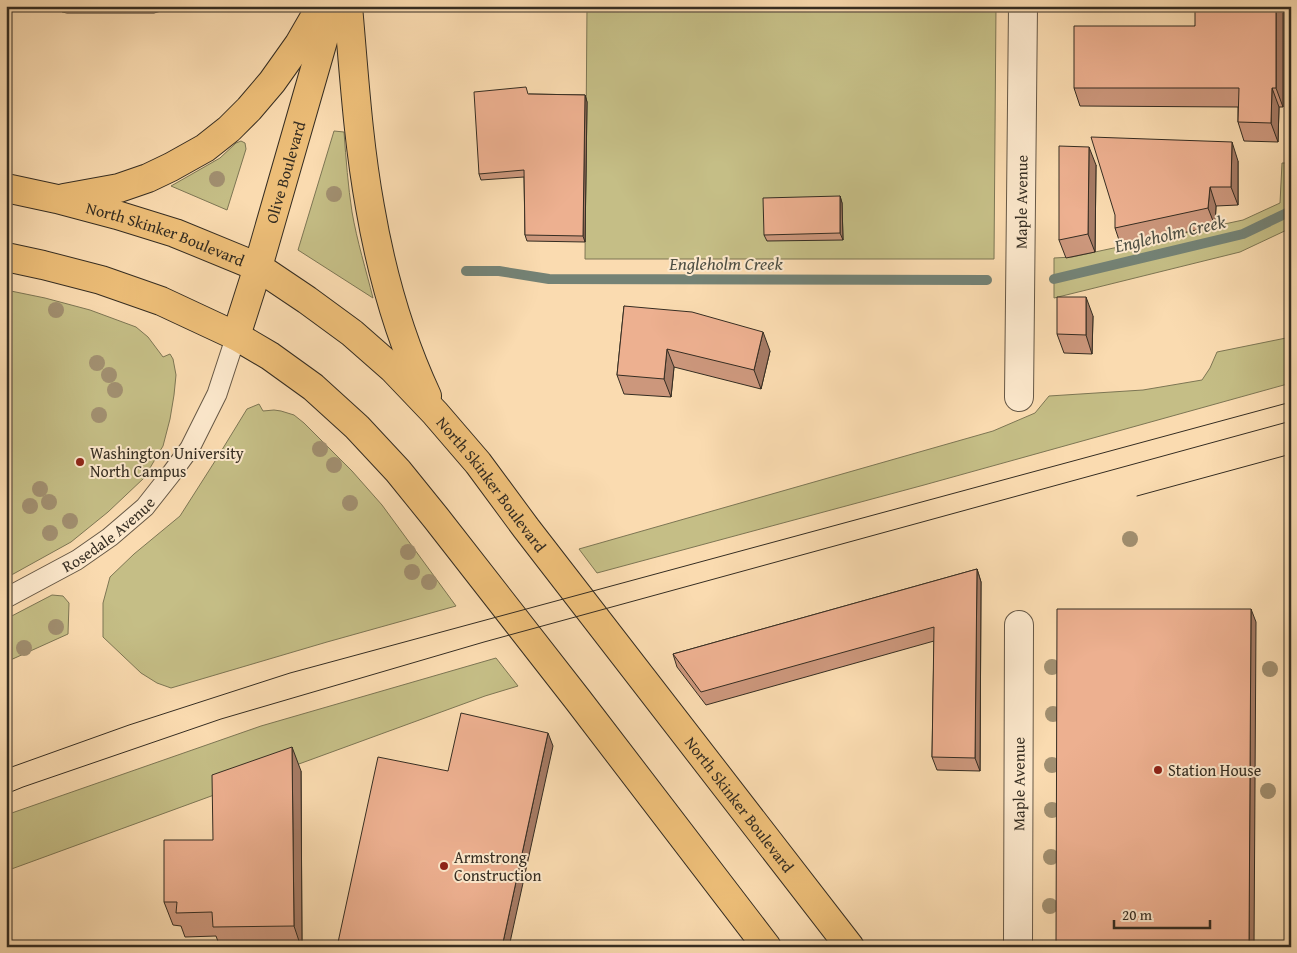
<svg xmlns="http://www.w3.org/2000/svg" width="1297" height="953" font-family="'Gentium Book Plus',serif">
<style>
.green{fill:#c5be86;stroke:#7d7654}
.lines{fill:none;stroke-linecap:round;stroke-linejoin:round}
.stream{stroke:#748275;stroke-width:10}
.service-casing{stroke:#665846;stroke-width:21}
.minor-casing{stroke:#665846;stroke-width:30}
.primary-casing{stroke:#352d22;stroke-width:30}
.service{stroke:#fce8cc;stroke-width:19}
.minor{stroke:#fce8cc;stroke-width:28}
.primary{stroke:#edbe78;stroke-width:28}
.tram{stroke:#352d22;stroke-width:1}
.tree{fill:#a18f70}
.wall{fill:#cc977c;stroke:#352d22}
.shaded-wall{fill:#a67b65;stroke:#352d22}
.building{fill:#edb090;stroke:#352d22}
.poi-dot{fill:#8f2418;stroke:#fce8cc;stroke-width:2}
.labels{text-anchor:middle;stroke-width:4;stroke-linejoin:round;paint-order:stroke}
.street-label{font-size:16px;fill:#352d22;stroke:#fce8cc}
.poi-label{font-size:16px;fill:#352d22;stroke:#fce8cc;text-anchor:start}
.water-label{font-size:18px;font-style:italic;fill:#4f5044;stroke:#fce8cc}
</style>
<rect width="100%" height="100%" fill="#fadbb0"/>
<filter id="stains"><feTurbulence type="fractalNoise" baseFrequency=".004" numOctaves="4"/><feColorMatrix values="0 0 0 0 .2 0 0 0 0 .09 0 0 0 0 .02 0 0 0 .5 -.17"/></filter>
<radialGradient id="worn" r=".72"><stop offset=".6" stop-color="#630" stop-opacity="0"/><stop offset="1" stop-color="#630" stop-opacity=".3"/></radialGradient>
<g class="green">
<path d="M 587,6 L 996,6 L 994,259 L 585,259 Z"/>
<path d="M 334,131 L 344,132 C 346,159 348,186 352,212 C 357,241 366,270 373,298 L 298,250 Z"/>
<path d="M 241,141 L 245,143 L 246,149 L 227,210 L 171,186 L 220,158 L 236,143 Z"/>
<path d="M 1282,163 L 1291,163 L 1291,228 L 1240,252 L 1054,298 L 1054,258 L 1072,257 L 1243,220 L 1280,203 Z"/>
<path d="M 6,290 L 45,298 L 90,310 L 136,327 L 148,337 L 163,357 L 170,354 L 173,359 L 176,375 L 174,395 L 170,419 L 163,446 L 144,478 L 108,512 L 71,542 L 6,578 Z"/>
<path d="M 1291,337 L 1291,383 L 924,485 L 597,573 L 579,549 L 993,431 L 1035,413 L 1049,396 L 1143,390 L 1202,380 L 1210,368 L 1217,352 Z"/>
<path d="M 259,404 L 263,411 L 274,410 L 281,411 L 294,415 L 304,423 L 352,471 L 382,505 L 456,606 L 327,642 L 171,688 L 157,683 L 141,673 L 103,637 L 103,603 L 110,577 L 134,554 L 180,516 L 217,458 L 247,409 Z"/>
<path d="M 52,595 L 63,596 L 69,603 L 68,634 L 6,662 L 6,619 Z"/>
<path d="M 496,658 L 518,686 L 485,696 L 6,871 L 6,815 L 261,726 Z"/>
</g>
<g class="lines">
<g class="stream">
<path d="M 466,271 L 499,271 L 549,279 L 987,280"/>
<path d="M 1054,279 L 1243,234 L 1291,211"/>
</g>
<defs>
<g id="service">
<path id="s1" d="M 6,598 L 77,560 L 110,537 L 145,507 L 171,474 L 190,448 L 217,394 L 236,336"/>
</g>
<g id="minor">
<path id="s2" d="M 1019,397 L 1023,6"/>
<path id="s3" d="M 1018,944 L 1019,625"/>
</g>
<g id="primary">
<path d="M 348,6 C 354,73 358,141 370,207 C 381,271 399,336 427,396"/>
<path id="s4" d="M 6,188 L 57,199 L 117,215 L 175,233 L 258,267 L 307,300 L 352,333 L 393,369 L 435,413 L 478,463 L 526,528 L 850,947"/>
<path d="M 64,198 L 119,188 L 148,178 L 171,167 L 205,148 L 229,129 L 249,109 L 272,82 L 299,44 L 321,6"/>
<path d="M 6,257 L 43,265 L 101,280 L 161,301 L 236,336 L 270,356 L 313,387 L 357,427 L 398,471 L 436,518 L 578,700 L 767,947"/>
<path id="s5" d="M 236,336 L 258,267 L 333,6"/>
</g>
</defs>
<use href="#service" class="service-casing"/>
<use href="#minor" class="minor-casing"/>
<use href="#primary" class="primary-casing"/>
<use href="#service" class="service"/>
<use href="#minor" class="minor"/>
<use href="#primary" class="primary"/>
<g class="tram">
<path d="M 1137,496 L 1291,454"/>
<path d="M 6,769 L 129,725 L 290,673 L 1291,402"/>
<path d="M 6,794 L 23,787 L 221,719 L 484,642 L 1291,421"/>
</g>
</g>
<g class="tree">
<circle cx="217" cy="179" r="8"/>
<circle cx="334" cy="194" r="8"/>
<circle cx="56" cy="310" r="8"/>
<circle cx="97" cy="363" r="8"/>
<circle cx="109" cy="375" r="8"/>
<circle cx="115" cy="390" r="8"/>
<circle cx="99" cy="415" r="8"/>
<circle cx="320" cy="449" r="8"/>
<circle cx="334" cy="465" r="8"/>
<circle cx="40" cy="489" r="8"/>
<circle cx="49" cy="502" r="8"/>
<circle cx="350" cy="503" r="8"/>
<circle cx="30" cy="506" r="8"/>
<circle cx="70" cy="521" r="8"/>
<circle cx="50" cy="533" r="8"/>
<circle cx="1130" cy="539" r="8"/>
<circle cx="408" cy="552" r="8"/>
<circle cx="412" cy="572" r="8"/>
<circle cx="429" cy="582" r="8"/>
<circle cx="56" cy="627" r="8"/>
<circle cx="24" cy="648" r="8"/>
<circle cx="1052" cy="667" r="8"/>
<circle cx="1270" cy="669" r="8"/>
<circle cx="1053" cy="714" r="8"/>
<circle cx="1052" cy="765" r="8"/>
<circle cx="1268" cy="791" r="8"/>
<circle cx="1052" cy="810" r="8"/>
<circle cx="1051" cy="857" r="8"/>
<circle cx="1050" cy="906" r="8"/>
</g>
<g class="wall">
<path d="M 56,6 L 166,6 L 161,11 L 154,13 L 67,13 L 62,12 Z"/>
<path d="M 1283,6 L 1283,107 L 1279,107 L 1278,142 L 1244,141 L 1238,122 L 1238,107 L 1080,106 L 1074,88 L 1195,26 Z"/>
<path d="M 529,94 L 585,95 L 587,102 L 585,242 L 527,241 L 525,235 L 524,177 L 481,180 L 479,174 Z"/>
<path d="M 1238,161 L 1238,205 L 1216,206 L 1215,226 L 1121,246 L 1115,228 Z"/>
<path d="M 1096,165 L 1095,252 L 1066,258 L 1059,240 Z"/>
<path d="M 840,196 L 842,203 L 843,240 L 767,241 L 764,235 Z"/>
<path d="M 624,306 L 770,351 L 761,389 L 674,367 L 671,397 L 624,394 L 617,375 Z"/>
<path d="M 1093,316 L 1092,354 L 1064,353 L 1057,334 Z"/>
<path d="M 977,569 L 981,582 L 980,771 L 937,770 L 932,757 L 934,641 L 706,705 L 677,667 L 673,654 Z"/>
<path d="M 301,771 L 302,947 L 220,947 L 216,936 L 185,937 L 181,926 L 173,925 L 164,902 Z"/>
</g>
<g class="shaded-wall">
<path d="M 159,6 L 166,6 L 161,11 Z"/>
<path d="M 1276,6 L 1283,6 L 1283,107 L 1276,88 Z"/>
<path d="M 1272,88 L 1279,107 L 1278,142 L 1271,123 Z"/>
<path d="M 585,95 L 587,102 L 585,242 L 583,236 Z"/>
<path d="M 1232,142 L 1238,161 L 1238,205 L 1231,187 Z"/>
<path d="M 1089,147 L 1096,165 L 1095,252 L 1088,234 Z"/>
<path d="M 1210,187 L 1216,206 L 1215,226 L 1208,208 Z"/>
<path d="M 840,196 L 842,203 L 843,240 L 840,233 Z"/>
<path d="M 1086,297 L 1093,316 L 1092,354 L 1086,335 Z"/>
<path d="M 763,332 L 770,351 L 761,389 L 754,370 Z"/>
<path d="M 667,349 L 674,367 L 671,397 L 664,379 Z"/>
<path d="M 977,569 L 981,582 L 980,771 L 975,758 Z"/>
<path d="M 1251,609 L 1256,622 L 1254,947 L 1249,947 Z"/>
<path d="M 548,733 L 553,746 L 509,947 L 502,947 Z"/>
<path d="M 292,747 L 301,771 L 302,947 L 301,947 L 294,926 Z"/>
</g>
<g class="building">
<path d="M 1195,6 L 1276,6 L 1276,88 L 1272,88 L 1271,123 L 1238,122 L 1239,88 L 1074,88 L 1074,26 L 1195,26 Z"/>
<path d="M 526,87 L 528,94 L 585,95 L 583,236 L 525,235 L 524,170 L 479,174 L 474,92 Z"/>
<path d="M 1091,137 L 1232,142 L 1231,187 L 1210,187 L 1208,208 L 1115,228 L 1115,215 Z"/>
<path d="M 1059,146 L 1089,147 L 1088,234 L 1059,240 Z"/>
<path d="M 840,196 L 840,233 L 764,235 L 763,198 Z"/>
<path d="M 1057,297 L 1086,297 L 1086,335 L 1057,334 Z"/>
<path d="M 624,306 L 692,312 L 763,332 L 754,370 L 667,349 L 664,379 L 617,375 Z"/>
<path d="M 977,569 L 975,758 L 932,757 L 934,627 L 701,692 L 673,654 Z"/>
<path d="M 1057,609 L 1251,609 L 1249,947 L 1056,947 Z"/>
<path d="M 461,713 L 548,733 L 502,947 L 337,947 L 378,757 L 448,771 Z"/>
<path d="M 292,747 L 294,926 L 213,927 L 212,912 L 176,913 L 177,902 L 164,902 L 164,840 L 213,840 L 212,775 Z"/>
</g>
<g class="poi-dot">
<circle cx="80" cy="462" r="5"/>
<circle cx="1158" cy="770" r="5"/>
<circle cx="444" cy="866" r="5"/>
</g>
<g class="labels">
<g class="street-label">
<text dy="6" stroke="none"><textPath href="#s5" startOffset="171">Olive Boulevard</textPath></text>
<text dy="6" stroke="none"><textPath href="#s2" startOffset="195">Maple Avenue</textPath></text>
<text dy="6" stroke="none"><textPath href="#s4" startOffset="166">North Skinker Boulevard</textPath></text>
<text dy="6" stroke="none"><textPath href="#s4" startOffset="586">North Skinker Boulevard</textPath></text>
<text dy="6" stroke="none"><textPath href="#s1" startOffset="121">Rosedale Avenue</textPath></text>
<text dy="6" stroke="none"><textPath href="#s3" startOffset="160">Maple Avenue</textPath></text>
<text dy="6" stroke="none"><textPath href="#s4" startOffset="991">North Skinker Boulevard</textPath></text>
</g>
<g class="poi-label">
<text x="90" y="459">Washington University<tspan x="90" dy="18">North Campus</tspan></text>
<text x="1168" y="776">Station House</text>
<text x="454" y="863">Armstrong<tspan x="454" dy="18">Construction</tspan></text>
</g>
<g class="water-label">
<text transform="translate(1170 234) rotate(-13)" y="6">Engleholm Creek</text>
<text x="726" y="270">Engleholm Creek</text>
</g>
</g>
<rect width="1297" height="953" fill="none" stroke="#fadbb0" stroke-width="25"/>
<rect x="8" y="8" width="1282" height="938" fill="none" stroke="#352d22" stroke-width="2.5"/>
<rect x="12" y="12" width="1272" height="928" fill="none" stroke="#352d22"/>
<path d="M1114 920v8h96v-8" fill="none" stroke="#352d22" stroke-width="2.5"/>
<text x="1122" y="920" font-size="15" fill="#352d22" stroke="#fce8cc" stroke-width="4" paint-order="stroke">20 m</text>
<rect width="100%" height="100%" filter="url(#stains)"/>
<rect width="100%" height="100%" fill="url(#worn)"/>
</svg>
